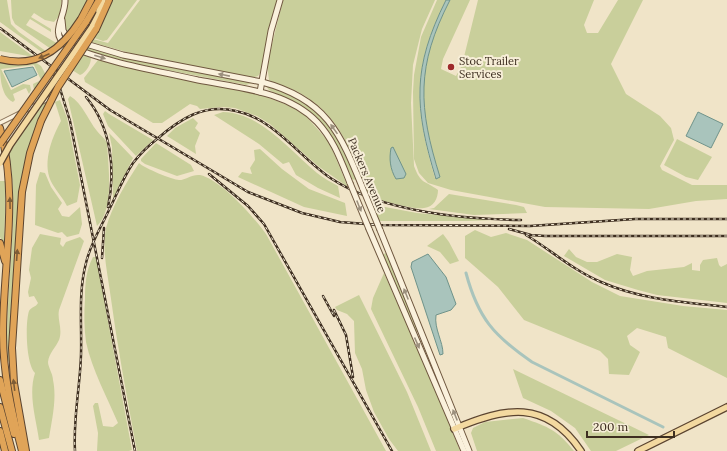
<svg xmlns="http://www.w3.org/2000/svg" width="727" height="451" font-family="Lora,serif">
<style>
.green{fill:#c9cf9b}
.water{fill:#a9c4bc;stroke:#6f938a}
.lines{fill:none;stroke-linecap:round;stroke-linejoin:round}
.canal{stroke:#a9c4bc;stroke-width:3}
.street-casing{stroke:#8d765c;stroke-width:5.5}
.secondary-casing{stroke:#6f573f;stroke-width:7}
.primary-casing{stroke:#5b4430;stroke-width:8}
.highway-casing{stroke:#5b4430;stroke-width:8}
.street{stroke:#faf1dc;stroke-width:3.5}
.secondary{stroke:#faf1dc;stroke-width:5}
.primary{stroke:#f3d9a0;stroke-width:5.5}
.highway{stroke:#e0a458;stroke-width:6}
.rail-casing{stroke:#3d2e20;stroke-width:2.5}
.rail{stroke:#f7eed8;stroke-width:1;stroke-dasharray:3;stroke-linecap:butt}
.secondary-bridge-casing{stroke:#6f573f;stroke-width:7;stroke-linecap:butt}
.primary-bridge-casing{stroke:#5b4430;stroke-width:8;stroke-linecap:butt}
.highway-bridge-casing{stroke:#5b4430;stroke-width:8;stroke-linecap:butt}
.secondary-bridge{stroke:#faf1dc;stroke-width:5}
.primary-bridge{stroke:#f3d9a0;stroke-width:5.5}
.highway-bridge{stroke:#e0a458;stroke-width:6}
.oneway{fill:#7e5d36}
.oneway2{fill:#9c907e}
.poi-dot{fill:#9e2a2b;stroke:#f7eed8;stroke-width:1.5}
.labels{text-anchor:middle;stroke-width:4;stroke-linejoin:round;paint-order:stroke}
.poi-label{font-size:11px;fill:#3d2e20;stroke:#f7eed8;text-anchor:start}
.street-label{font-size:11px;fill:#3d2e20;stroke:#f7eed8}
</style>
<rect width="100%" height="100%" fill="#f0e4c8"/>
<g class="green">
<path d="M 0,0 L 7,0 L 11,24 L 19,32 L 47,52 L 43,53 L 0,22 Z"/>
<path d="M 11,0 L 62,0 L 59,16 L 54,22 L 45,20 L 34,13 L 31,17 L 51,29 L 51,32 L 30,19 L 26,25 L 58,44 L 51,49 L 15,24 L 12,18 Z"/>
<path d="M 67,0 L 88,0 L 69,33 L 64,26 Z"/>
<path d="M 112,0 L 137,0 L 107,40 L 103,41 L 94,38 Z"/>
<path d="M 140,0 L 277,0 L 269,29 L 261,72 L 258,76 L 252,78 L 137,55 L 91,42 L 93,39 L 108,43 Z"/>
<path d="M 283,0 L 435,0 L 422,29 L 413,65 L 411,103 L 414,166 C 421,185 425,180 438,190 C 438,198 434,207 424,208 C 413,210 380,200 368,196 C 352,154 342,117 300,93 C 290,87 278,86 269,80 L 267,64 Z"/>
<path d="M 437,0 L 446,0 C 412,68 414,107 435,178 L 440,177 C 418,107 416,66 450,0 L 470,0 L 443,59 L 441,69 L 456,76 L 462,65 L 478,0 L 594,0 L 584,25 L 587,33 L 598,33 L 618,0 L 643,0 L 611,64 L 626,94 L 660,116 L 671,128 L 674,140 L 660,166 L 662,170 L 692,185 L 727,185 L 727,199 L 696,201 L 649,209 L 545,207 L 451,190 L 428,183 L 419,173 L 414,159 L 413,92 L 414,75 L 421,37 Z"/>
<path d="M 0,32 L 34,57 L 0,51 Z"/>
<path d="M 88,47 L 119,56 L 252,83 L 246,85 C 192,74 138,67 86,50 Z"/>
<path d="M 83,55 L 91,58 C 91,64 86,73 80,75 L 72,70 Z"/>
<path d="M 98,60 L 137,70 L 261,95 L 290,106 L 304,114 L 329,142 L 348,187 L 318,166 L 270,124 L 257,116 L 235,108 L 222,107 L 200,109 L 197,106 L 190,104 L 162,123 L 153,123 L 85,82 L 84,78 Z"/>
<path d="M 0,62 L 35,62 L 41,66 L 46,75 L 31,98 L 34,90 L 33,84 L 41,80 L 34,65 L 1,69 L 11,90 L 23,84 L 30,85 L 31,90 L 29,94 L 26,88 L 13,94 L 15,100 L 13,102 C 0,96 0,74 0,62 Z"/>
<path d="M 266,86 C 318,96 338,135 356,180 L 351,179 C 340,151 323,120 296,103 C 288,98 278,95 269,90 Z"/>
<path d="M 70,96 C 83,104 88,120 97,131 C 101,136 104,137 107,143 C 108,166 115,209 97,226 L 68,99 Z"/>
<path d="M 60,100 L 67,118 L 80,185 L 77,202 L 67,206 C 63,198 57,192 53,185 C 41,166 51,139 61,121 L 55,102 Z"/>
<path d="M 48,101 L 28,151 L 14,278 L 9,361 L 8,362 C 3,291 21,221 9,151 L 41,104 Z"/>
<path d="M 105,111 L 109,114 L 153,140 L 136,156 L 108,126 L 103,114 Z"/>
<path d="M 223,112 C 261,113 289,150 317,173 C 323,178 331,182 338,186 L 340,198 L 318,188 L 296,175 L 289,162 L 283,164 L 259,144 L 214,115 Z"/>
<path d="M 193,118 L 198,123 L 195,128 L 200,133 L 195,146 L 196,154 L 167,136 L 175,128 Z"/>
<path d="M 109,133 L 133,158 L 113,199 L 112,147 Z"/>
<path d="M 677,139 L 712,157 L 698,180 L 686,177 L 664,165 Z"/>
<path d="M 156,143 L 191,165 L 194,171 L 177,176 L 145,164 L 141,161 L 141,159 Z"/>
<path d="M 260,149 L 282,169 L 309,189 L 345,203 L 347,216 L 304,207 L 238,177 L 242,172 L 252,174 L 250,168 L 255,160 L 254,150 Z"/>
<path d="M 139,163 C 144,168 173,180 179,180 C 186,180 192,174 200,175 C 220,179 254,217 266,234 L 386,451 L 137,451 C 127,398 117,345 110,292 C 107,271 102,249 106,228 C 112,206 126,183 139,163 Z"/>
<path d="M 40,172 L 45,173 L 51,187 L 62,203 L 58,209 L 62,216 L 69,217 L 80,207 L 82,224 L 79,234 L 67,237 L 62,232 L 58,233 L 35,225 L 36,185 Z"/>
<path d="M 0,181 L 6,181 L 4,245 L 0,237 Z"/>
<path d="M 449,194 L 516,205 L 524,207 L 527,213 L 474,215 L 429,209 L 434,208 Z"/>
<path d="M 385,207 L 417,213 L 495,220 L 468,221 L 379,221 L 374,208 Z"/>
<path d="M 475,230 L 491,237 L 506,233 L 527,240 L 592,282 L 620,296 L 683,306 L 727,310 L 727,378 L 668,348 L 666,337 L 637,328 L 627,336 L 630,345 L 640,352 L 629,375 L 609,374 L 608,359 L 600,351 L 524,320 L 498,287 L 465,258 L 465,236 Z"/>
<path d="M 40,234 L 61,238 L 60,244 L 63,247 L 66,242 L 80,237 L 84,241 L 59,310 C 57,320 63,329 59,340 C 56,347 49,353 48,362 C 48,367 53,374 53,380 C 57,399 52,419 49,438 L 39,440 C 36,418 28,395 35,373 C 26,364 25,323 29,311 C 31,307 36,307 38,303 L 34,296 L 29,297 L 28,292 L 31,278 L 29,270 L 32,248 Z"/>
<path d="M 443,234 L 449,242 L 459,261 L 450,264 L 440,252 L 427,246 Z"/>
<path d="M 569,249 L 576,257 L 587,262 L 597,262 L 617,254 L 632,257 L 630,270 L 633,276 L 647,271 L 684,267 L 692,263 L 692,270 L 700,271 L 700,265 L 703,260 L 717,258 L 719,265 L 721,267 L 727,264 L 727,303 L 657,295 L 638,290 L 605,280 L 564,256 Z"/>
<path d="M 386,253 L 418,331 L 415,332 L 382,255 Z"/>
<path d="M 93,257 L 96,257 L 132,450 L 129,451 L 97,451 L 98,433 L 93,406 L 95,403 L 98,403 L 103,426 L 113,427 L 118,423 C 107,397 92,370 86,342 C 84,328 84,313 85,299 C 85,284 86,270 93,257 Z"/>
<path d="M 384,273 L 437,392 L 460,451 L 436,451 L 418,407 L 371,309 L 373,298 Z"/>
<path d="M 359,295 L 407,392 L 431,451 L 398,451 L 389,439 L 374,412 L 366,390 L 362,369 L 355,353 L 354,321 L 347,314 L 337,310 L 335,307 Z"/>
<path d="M 513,369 L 649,435 L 616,451 L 591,451 L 575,428 L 551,411 L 523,398 Z"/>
<path d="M 523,418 C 549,427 557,430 574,451 L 477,451 L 471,433 L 473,428 L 485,422 Z"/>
</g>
<g class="water">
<path d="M 446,0 L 450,0 C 416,66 418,107 440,177 L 436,179 C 414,107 412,68 446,0 Z"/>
<path d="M 33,67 L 37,75 L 12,87 L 4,71 Z"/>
<path d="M 698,112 L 723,124 L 711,148 L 686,136 Z"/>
<path d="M 393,147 L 406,174 L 404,178 L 396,179 C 390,169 389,159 391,148 Z"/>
<path d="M 428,254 L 446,277 L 456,304 L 451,310 L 436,315 C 434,329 443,341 443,354 L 440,355 L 411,267 L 412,262 Z"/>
</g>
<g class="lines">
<path class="canal" d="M 466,273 C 478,318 494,336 532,362 L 663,427"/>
<defs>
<path id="street" d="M 0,123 L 52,97"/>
<g id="secondary">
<path d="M 65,0 C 66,16 49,33 66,45 C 108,63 154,70 198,80 C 239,88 287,91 317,122 C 334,140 341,161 350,183"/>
<path d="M 62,20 L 63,30 L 66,36 L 86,44 L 123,55 L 262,82 C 326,99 340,132 363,189"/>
<path d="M 260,92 L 271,31 L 280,0"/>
<path d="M 369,229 L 464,451"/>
<path d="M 380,230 L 469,451"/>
</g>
<g id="primary">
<path d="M 99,11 L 103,0"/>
<path d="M 92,27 L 102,8"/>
<path d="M 454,429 C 505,407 546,399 581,451"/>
<path d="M 638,451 L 727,407"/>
</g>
<g id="highway">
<path d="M 81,19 L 91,0"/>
<path d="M 86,22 L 99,0"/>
<path d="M 96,29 L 109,0"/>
<path d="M 0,128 C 19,196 3,265 3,334 C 3,374 12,413 22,451"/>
<path d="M 0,243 L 5,261"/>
<path d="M 0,380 L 14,434"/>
<path d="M 0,407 L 12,451"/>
<path d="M 0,431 L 5,451"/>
<path d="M 26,451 L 14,383 L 12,348 L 22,192 L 30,153 L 41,121"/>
</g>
</defs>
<use href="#street" class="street-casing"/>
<use href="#secondary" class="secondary-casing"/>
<use href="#primary" class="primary-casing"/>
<use href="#highway" class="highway-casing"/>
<use href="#street" class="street"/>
<use href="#secondary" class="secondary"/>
<use href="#primary" class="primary"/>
<use href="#highway" class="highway"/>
<defs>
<g id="rail">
<path d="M 0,28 L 110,110 L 248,192 L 302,213 L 340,222 L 379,225 L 530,226 L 635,219 L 727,219"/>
<path d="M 50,68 L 58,82 L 70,121 L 135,451"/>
<path d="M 86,97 C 111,127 116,169 108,207"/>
<path d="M 209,174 L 248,206 L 264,224 L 392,451"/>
<path d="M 509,229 L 531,235 L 545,236 L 727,236"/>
<path d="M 526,235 C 551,250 574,271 601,282 C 642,300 684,302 727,307"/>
<path d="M 102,258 L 104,228"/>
<path d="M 323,296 L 334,316"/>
<path d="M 334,310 L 346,335 L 353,377"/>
<path d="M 75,451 C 73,418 80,388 81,355 C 82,325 78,293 86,263 C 90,245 100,229 108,212 C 116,196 123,178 133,163 C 140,154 148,146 157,139 C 180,119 204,103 236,111 C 275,119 300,158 332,179 C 383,212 462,219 521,220"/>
</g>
</defs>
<use href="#rail" class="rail-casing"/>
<use href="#rail" class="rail"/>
<defs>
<g id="secondary-bridge">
<path d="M 350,183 L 369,229"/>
<path d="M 363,189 L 380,230"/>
</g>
<path id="primary-bridge" d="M 0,163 L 10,145 L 92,27"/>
<g id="highway-bridge">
<path d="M 0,59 C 37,69 62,49 81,19"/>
<path d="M 41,121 L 58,87 L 96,29"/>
<path d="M 0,144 L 86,22"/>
</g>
</defs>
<use href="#secondary-bridge" class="secondary-bridge-casing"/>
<use href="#primary-bridge" class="primary-bridge-casing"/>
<use href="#highway-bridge" class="highway-bridge-casing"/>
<use href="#secondary-bridge" class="secondary-bridge"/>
<use href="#primary-bridge" class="primary-bridge"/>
<use href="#highway-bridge" class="highway-bridge"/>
</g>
<defs><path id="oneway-solid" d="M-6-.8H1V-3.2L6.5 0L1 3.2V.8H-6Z"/></defs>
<g class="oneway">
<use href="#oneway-solid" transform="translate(44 56) rotate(157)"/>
<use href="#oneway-solid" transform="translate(10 203) rotate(-91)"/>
<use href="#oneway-solid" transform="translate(17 255) rotate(-86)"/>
<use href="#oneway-solid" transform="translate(14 385) rotate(-97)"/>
</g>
<g class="oneway2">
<use href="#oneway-solid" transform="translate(100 57) rotate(18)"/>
<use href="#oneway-solid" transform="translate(224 75) rotate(-169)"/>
<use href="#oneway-solid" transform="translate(334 129) rotate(-125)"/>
<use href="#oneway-solid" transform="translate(359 206) rotate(68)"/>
<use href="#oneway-solid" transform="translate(406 294) rotate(-112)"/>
<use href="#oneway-solid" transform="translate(417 343) rotate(66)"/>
<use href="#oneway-solid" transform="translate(455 415) rotate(-112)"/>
</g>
<circle class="poi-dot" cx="451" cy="67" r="4"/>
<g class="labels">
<g class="poi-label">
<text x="459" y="65">Stoc Trailer<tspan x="459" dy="13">Services</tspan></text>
</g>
<g class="street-label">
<text transform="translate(367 175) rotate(67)" y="4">Packers Avenue</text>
</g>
</g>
<path d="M587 431v6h87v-6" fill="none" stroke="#3d2e20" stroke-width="2"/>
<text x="593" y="431" font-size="12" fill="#3d2e20" stroke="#f7eed8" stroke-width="3" paint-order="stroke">200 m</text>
</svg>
